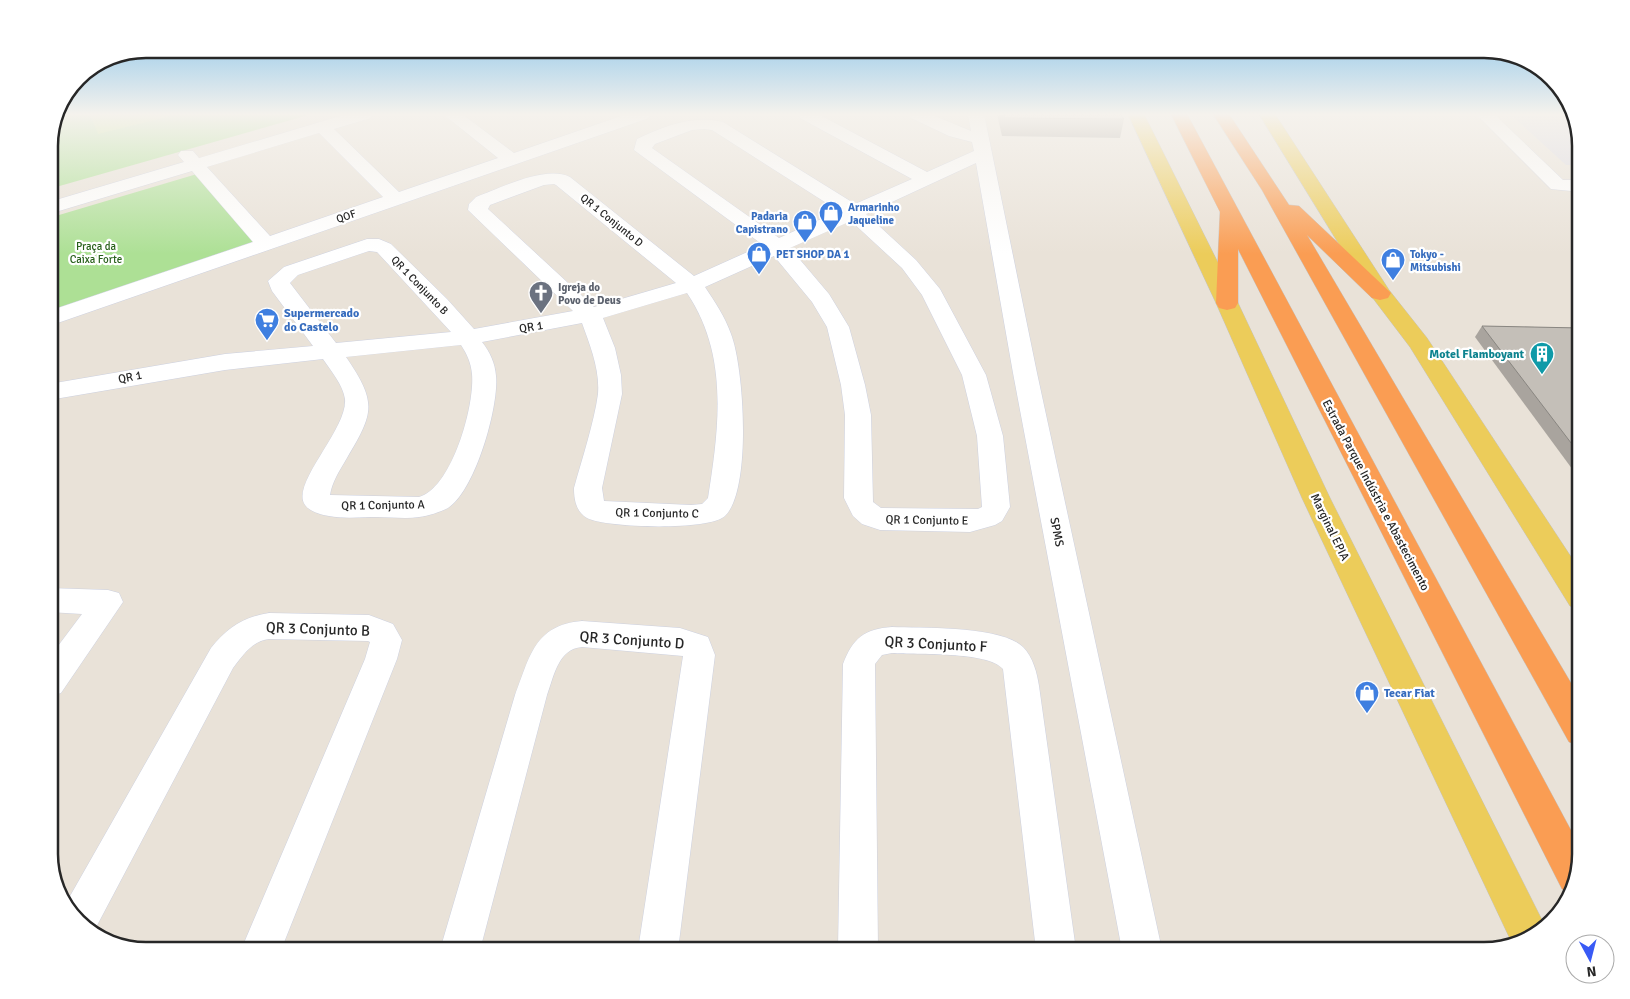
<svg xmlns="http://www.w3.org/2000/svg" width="1630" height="999" font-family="Signika,sans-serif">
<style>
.industrial{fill:#dbd9e1}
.green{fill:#ade095}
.pitch{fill:#c1e790}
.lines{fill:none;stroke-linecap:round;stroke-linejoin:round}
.minor-casing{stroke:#cdd1e0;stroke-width:1}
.major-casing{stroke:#c3c3c3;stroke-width:1}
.highway-casing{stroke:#c3c3c3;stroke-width:1}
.minor{fill:#fff;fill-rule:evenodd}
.major{fill:#eccc5a;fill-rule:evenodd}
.highway{fill:#fa9d53;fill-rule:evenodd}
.wall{fill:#a9a49e}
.building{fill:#c4bfb8;stroke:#898681}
.labels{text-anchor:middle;stroke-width:4.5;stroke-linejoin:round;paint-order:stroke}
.far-shop-label{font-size:11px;font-weight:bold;fill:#366cbe;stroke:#fff;text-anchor:start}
.far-street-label{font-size:11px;fill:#272727;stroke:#fff}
.far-park-label{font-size:11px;fill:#28601a;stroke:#fff}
.far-worship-label{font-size:11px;font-weight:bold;fill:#5b616d;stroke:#fff;text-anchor:start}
.shop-label{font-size:12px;font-weight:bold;fill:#366cbe;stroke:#fff;text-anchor:start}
.street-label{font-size:12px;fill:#272727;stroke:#fff}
.culture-label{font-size:12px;font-weight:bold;fill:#0d838f;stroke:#fff;text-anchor:end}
.near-street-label{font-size:15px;fill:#272727;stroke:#fff}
.rim{fill:none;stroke:#272727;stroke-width:2.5}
</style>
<rect width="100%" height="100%" fill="#e9e2d8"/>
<path class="industrial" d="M 1510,114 L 1573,114 L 1581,140 L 1581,165 L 1566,165 Z"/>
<g class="green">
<path d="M 55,114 L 312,114 L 49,189 L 49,140 Z"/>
<path d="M 207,171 L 268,240 L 49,317 L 49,218 Z"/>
</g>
<path class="pitch" d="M 90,114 L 165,114 L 167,117 L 98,134 Z"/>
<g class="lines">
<defs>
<g id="minor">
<path d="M 347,114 L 373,114 L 371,118 L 334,129 L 399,192 L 498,158 L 443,114 L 462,114 L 514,153 L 627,114 L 651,114 L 649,118 L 49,326 L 49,311 L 253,242 L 192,171 L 49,214 L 49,202 L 184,162 L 178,155 L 181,151 L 193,151 L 199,158 ZM 319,133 L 383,197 L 270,236 L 207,167 Z"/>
<path d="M 798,114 L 818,114 L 927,172 L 974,151 L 972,142 L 949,136 L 911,118 L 909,114 L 930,114 L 971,131 L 968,114 L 984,114 L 1037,373 L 1162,950 L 1122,950 L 1013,373 L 976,163 L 866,214 L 916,260 L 940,289 L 986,375 L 1003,436 L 1010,507 L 1002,521 L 995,525 L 970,532 L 880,530 L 862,524 L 853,516 L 844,498 L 845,415 L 841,385 L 827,327 L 812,302 L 774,256 L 705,287 C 715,302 725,317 731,334 C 744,367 752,490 725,516 C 709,531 606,528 587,518 C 576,512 574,499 574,488 C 582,459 594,423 598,394 C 600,370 590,345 582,323 L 482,342 C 490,352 495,363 496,376 C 499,407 475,491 448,508 C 440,512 428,516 419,517 C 406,519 391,517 378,517 C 362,517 344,519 329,516 C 321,515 309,511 305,505 C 290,484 348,429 345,399 C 343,385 331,371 323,359 L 225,370 L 49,400 L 49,384 L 225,354 L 313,346 L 272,291 L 268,281 L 284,267 L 367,239 L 379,239 L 391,244 L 447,299 L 474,329 L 573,311 L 468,210 L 469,204 L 476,197 C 501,188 545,165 570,177 L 694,276 L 763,245 L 634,150 L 637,139 C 664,126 693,115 723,122 L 855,204 L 912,179 L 800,118 ZM 704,129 L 712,130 L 839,211 L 779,238 L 652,148 L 655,144 L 692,130 ZM 554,184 L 556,185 L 676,283 L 594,307 L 488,209 L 490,205 L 544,185 ZM 851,221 L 902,268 L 922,295 L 962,375 L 977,436 L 982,507 L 978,509 L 881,508 L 873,502 L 871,415 L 865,385 L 849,327 L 829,294 L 790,248 ZM 369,251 L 377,252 L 451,332 L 336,343 L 290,283 L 298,275 ZM 687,293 C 729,355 719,428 708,498 L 702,504 L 691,505 L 604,501 L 602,488 L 622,394 L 621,375 L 615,348 L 603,318 ZM 461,345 C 467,354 471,363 472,374 C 475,405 452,488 419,497 L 330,495 C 332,483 338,473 344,463 C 373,414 379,405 346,357 Z"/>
<path d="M 1476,114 L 1494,114 L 1563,180 L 1581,180 L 1581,192 L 1551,189 Z"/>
<path d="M 49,588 L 108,590 L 119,593 L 123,602 L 61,693 L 49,697 L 49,658 L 82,614 L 49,612 Z"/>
<path d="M 269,613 L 369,615 L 393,624 L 402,640 L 397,659 L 281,950 L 241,950 L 365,659 L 370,642 L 368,641 L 269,639 C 252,641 243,655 233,668 L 93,933 L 65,905 L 211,648 C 227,628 243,617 269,613 Z"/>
<path d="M 582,621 L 680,628 L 708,637 L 715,655 L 678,950 L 638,950 L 683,656 L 582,647 C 558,649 554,676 547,695 L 480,950 L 440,950 L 515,695 C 530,657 534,625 582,621 Z"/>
<path d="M 892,627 C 922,628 1002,626 1023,647 C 1033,657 1037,673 1039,686 L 1076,950 L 1036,950 L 1003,669 C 988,651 916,655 892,653 L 882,655 L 875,664 L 878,950 L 838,950 L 843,664 C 853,638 864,629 892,627 Z"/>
</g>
<g id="major">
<path d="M 1128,114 L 1144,114 L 1238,303 L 1330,498 L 1544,924 L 1532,937 L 1512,943 L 1302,498 L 1216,303 Z"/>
<path d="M 1259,114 L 1275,114 L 1389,290 L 1427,338 L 1581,572 L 1581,609 L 1570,606 L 1410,347 L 1369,293 Z"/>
</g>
<g id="highway">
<path d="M 1171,114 L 1187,114 L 1581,849 L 1570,893 L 1562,889 L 1238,249 L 1238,303 L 1235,308 L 1227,310 L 1219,308 L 1216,303 L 1220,212 Z"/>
<path d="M 1213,114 L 1229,114 L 1289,205 L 1299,206 L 1391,293 L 1388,298 L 1380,300 L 1372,298 L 1307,235 L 1581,700 L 1581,746 L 1569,742 L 1262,190 Z"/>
</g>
</defs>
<use href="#minor" class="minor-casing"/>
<use href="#major" class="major-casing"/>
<use href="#highway" class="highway-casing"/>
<use href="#minor" class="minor"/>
<use href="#major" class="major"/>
<use href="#highway" class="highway"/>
</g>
<g class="wall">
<path d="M 997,114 L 1120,114 L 1124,119 L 1120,138 L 1002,136 Z"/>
<path d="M 1482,326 L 1581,328 L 1581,481 L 1475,337 Z"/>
</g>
<g class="building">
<path d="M 1004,114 L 1120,114 L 1124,119 L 1005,118 Z"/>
<path d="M 1482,326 L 1581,328 L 1581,456 Z"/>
</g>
<linearGradient id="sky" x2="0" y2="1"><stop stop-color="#76bce9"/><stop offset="0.45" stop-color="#f5f2ed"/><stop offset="1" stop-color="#f5f2ed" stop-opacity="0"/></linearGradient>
<rect width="1630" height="254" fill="url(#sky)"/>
<defs>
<symbol id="shop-pin" viewBox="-11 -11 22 30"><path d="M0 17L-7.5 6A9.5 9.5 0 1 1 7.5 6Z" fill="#3f7fe0" stroke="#fff"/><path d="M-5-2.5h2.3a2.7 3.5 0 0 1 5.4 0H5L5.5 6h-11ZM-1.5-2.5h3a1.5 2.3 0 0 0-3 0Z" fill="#fff"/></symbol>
<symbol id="church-pin" viewBox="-11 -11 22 30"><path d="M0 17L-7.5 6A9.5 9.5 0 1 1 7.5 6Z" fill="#6b7280" stroke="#fff"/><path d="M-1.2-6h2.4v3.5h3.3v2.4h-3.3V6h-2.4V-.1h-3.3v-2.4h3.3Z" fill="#fff"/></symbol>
<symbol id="supermarket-pin" viewBox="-11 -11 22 30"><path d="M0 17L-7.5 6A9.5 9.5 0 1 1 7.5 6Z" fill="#3f7fe0" stroke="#fff"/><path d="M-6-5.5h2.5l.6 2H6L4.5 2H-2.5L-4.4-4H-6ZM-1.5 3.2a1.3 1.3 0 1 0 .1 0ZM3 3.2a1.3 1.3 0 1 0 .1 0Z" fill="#fff"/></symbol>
<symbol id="building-pin" viewBox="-11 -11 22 30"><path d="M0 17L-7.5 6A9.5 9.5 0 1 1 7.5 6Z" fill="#0f9aa8" stroke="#fff"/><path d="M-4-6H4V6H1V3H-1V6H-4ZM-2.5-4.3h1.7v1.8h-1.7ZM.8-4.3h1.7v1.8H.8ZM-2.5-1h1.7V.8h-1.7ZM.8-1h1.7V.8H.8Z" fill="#fff"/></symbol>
</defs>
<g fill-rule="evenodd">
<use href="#shop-pin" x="817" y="199" width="28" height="38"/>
<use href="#shop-pin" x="791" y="208" width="28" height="38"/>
<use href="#shop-pin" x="745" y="240" width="28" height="38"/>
<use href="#shop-pin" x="1379" y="246" width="28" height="38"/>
<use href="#church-pin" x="527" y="279" width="28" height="38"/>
<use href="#supermarket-pin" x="253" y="306" width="28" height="38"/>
<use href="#building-pin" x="1528" y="340" width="28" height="38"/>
<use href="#shop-pin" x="1353" y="679" width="28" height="38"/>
</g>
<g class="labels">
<g class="far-shop-label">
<text x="848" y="211">Armarinho<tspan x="848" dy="13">Jaqueline</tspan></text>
<text x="788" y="220" text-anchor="end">Padaria<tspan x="788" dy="13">Capistrano</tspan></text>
<text x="776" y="258">PET SHOP DA 1</text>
<text x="1410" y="258">Tokyo -<tspan x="1410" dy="13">Mitsubishi</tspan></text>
</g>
<g class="far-street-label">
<text transform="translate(346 216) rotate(-19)" y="4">QOF</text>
<text transform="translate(612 220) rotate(39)" y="4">QR 1 Conjunto D</text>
<text transform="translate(420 285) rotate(46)" y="4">QR 1 Conjunto B</text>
</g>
<g class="far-park-label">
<text x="96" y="250">Praça da<tspan x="96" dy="13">Caixa Forte</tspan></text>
</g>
<g class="far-worship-label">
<text x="558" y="291">Igreja do<tspan x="558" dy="13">Povo de Deus</tspan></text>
</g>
<g class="shop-label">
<text x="284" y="317">Supermercado<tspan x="284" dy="14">do Castelo</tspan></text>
<text x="1384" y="697">Tecar Fiat</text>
</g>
<g class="street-label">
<text transform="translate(531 327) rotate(-9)" y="4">QR 1</text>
<text transform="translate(130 377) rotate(-11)" y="4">QR 1</text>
<text transform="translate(1376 495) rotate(62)" y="4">Estrada Parque Indústria e Abastecimento</text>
<text transform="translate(383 505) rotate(-1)" y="4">QR 1 Conjunto A</text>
<text transform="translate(657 513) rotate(1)" y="4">QR 1 Conjunto C</text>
<text transform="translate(927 520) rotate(1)" y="4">QR 1 Conjunto E</text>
<text transform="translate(1330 527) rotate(64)" y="4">Marginal EPIA</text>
<text transform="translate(1057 532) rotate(79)" y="4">SPMS</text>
</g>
<g class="culture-label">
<text x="1524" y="358">Motel Flamboyant</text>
</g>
<g class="near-street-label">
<text transform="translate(318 629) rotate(2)" y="5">QR 3 Conjunto B</text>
<text transform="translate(632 640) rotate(4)" y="5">QR 3 Conjunto D</text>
<text transform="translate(936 644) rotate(3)" y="5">QR 3 Conjunto F</text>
</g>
</g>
<path d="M0 0H1630V999H0ZM146 58H1484A88 88 0 0 1 1572 146V854A88 88 0 0 1 1484 942H146A88 88 0 0 1 58 854V146A88 88 0 0 1 146 58Z" fill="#fff" fill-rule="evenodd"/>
<path class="rim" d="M146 58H1484A88 88 0 0 1 1572 146V854A88 88 0 0 1 1484 942H146A88 88 0 0 1 58 854V146A88 88 0 0 1 146 58Z"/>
<g transform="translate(1590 959) rotate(173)"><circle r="24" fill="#ffffff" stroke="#a9a9a9"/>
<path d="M0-4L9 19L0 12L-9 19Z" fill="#395af5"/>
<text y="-8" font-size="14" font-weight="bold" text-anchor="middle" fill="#272727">N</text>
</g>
</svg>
